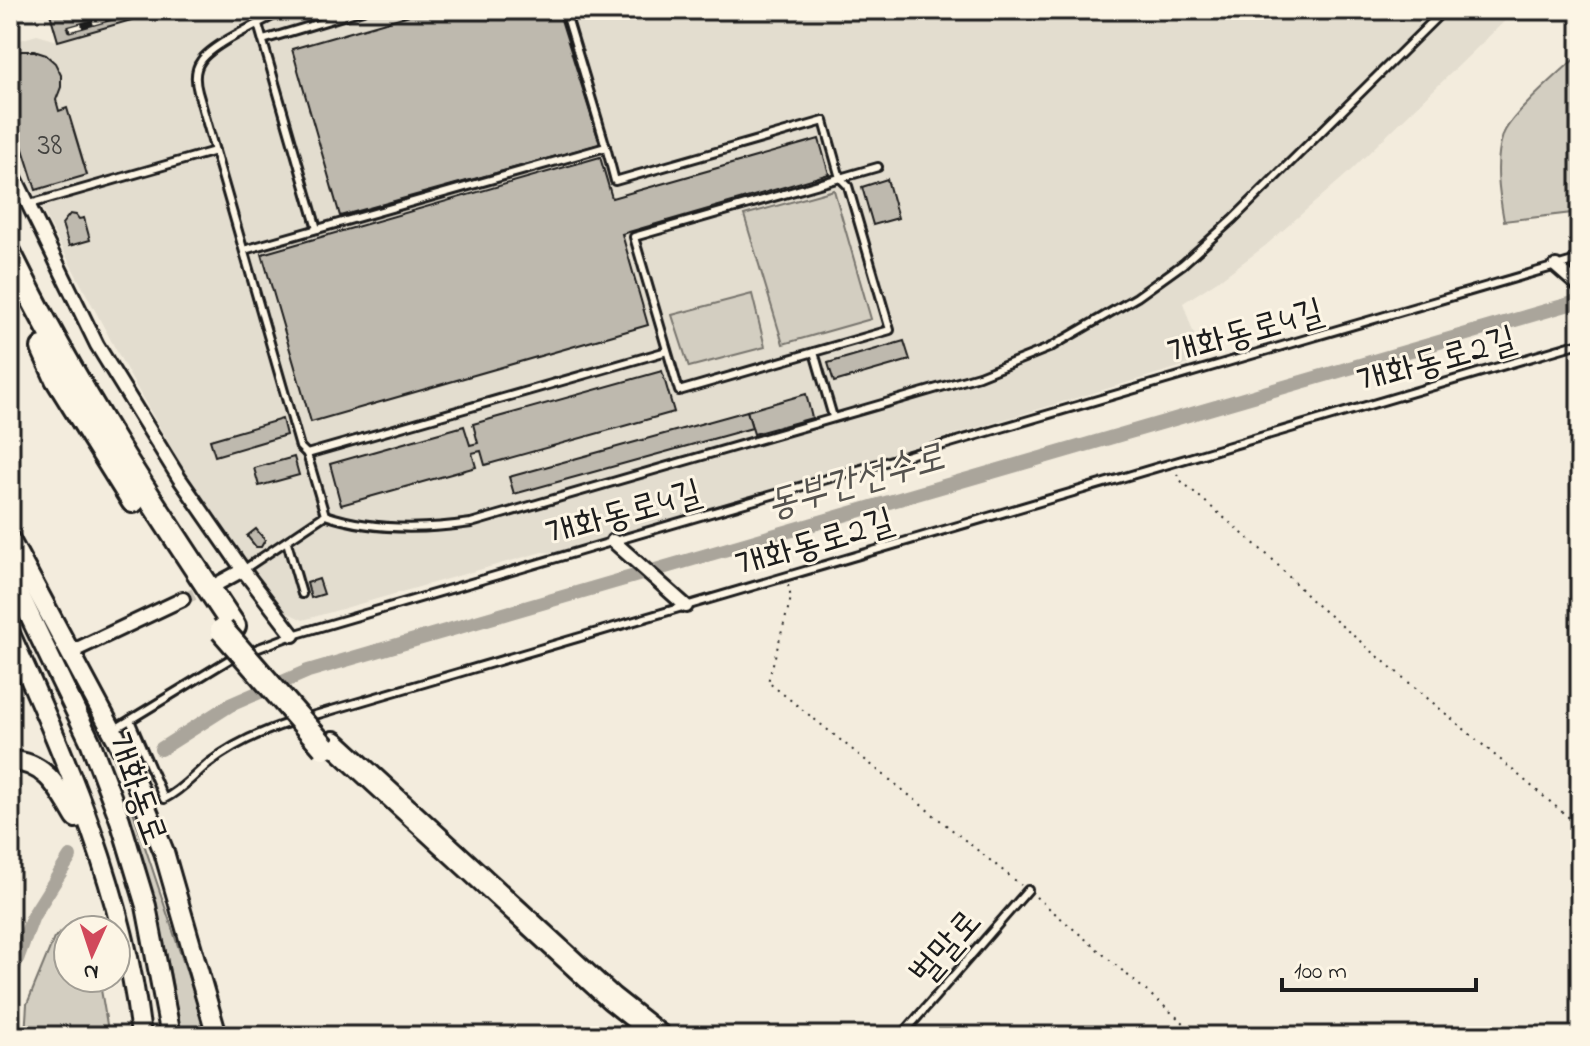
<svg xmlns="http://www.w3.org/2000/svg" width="1590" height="1046" font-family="'Indie Flower','Poor Story',sans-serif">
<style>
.built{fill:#e3ddcf}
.green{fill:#d3cec1;stroke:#78756e;stroke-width:2}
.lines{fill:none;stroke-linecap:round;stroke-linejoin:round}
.canal{stroke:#aaa59b;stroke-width:14}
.building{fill:#beb9ae;stroke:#1c1c1c;stroke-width:2}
.street-tunnel{stroke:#c8c2b6;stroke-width:12;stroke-dasharray:12 6;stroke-linecap:butt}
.lane-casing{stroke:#1c1c1c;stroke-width:12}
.street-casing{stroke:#1c1c1c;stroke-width:18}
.primary-casing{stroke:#1c1c1c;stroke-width:24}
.highway-casing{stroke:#1c1c1c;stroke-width:28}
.path{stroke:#1c1c1c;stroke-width:2;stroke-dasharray:2 6;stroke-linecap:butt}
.lane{stroke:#fcf5e5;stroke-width:6}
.street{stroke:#fcf5e5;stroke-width:12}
.primary{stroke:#fcf5e5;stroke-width:18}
.highway{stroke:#fcf5e5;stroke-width:22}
.rail-casing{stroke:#1c1c1c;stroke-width:7}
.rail{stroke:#fcf5e5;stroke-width:4;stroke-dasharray:12;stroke-linecap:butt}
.highway-bridge-casing{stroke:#1c1c1c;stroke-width:28;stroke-linecap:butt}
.highway-bridge{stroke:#fcf5e5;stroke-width:22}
.labels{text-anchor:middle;stroke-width:6;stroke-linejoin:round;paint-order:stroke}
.number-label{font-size:32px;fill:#444340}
.street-label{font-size:36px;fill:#1c1c1c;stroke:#fcf5e5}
.water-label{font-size:38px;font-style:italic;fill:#55534f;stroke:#fcf5e5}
</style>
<rect width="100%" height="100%" fill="#f3ecdd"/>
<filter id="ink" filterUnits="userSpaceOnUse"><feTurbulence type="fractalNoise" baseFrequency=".0125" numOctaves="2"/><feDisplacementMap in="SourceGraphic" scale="16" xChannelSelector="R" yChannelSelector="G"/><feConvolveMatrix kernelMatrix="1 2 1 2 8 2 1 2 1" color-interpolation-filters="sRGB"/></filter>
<g filter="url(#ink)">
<path class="built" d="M 166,10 L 1516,10 L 1347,174 L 1265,246 L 1222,278 L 1183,303 L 1203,360 L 559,553 L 542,552 L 303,620 L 284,611 L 195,489 L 130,376 L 59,243 L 10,145 L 10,43 L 37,35 L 58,41 Z"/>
<g class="green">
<path d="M 1580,54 L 1580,212 L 1504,221 C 1499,193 1494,162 1503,135 C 1509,116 1563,70 1580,54 Z"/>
<path d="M 834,190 L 871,319 L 783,344 L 744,215 Z"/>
<path d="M 752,294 L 765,347 L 689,367 L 672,315 Z"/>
<path d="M 124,805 L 133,811 L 208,1036 L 180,1036 C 172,958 148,880 124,805 Z"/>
<path d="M 78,919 L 87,922 L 89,930 L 68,930 L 68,978 L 99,978 L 109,1036 L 25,1036 L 27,1004 L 54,938 Z"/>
</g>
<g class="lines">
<g class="canal">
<path d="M 161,749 L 230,705 L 308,671 L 1580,301"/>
<path d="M 10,978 L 33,916 L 70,857"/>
</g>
</g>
<g class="building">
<path d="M 49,10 L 166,10 L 58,41 Z"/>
<path d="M 427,10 L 558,10 L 600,144 L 340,216 L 292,49 Z"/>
<path d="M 21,51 L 34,51 L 46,55 L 55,63 L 61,75 L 61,87 L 56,100 L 59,111 L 67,108 L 87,175 L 36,190 L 10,108 L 10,57 Z"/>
<path d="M 819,139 L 829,174 L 622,234 L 648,325 L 311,422 L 262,254 L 600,157 L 612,198 Z"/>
<path d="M 887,179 L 898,218 L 873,225 L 862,187 Z"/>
<path d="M 70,214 L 76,215 L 79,219 L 84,218 L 90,240 L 69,246 L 62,224 Z"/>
<path d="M 904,341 L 910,360 L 834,382 L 828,363 Z"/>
<path d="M 662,371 L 674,412 L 485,465 L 481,451 L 472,453 L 476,467 L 341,505 L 330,464 L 464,426 L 470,445 L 478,443 L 473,424 Z"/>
<path d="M 806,394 L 812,418 L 754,434 L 747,411 Z"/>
<path d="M 747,411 L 752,428 L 514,494 L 509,477 Z"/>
<path d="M 282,419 L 286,435 L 215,456 L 210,440 Z"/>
<path d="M 294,457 L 299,475 L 259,486 L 254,468 Z"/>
<path d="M 256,529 L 265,540 L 261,547 L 256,547 L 247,536 Z"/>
<path d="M 319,579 L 324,594 L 311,598 L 307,583 Z"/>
</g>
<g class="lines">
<path class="street-tunnel" d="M 183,599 L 213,586"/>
<defs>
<g id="lane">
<path d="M 565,10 L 606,147"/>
<path d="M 258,24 L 317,229"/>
<path d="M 263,40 L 363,10"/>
<path d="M 30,204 L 215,151"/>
<path d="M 244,250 L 606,147 L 615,181 L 824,121 L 840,178 L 634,237 L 679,391 L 890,330 L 848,186 L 840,178 L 878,167"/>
<path d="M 814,352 L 833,417"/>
<path d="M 307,454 L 667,351"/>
<path d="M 325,515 C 372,531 422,530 471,523 L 979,376 L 1049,348 L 1137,297 L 1183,264 L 1233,219 L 1444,10"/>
<path d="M 287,542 L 302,594"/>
<path d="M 243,570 L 325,515 L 307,454 L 300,447 L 198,92 C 195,81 194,70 201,61 C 212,44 264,21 284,10"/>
<path d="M 305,718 L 1580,343"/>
<path d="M 130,720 L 164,799 C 182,790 193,776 209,763 C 234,743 263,731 294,721"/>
<path d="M 115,729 L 230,659 L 293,635 L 1580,259"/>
<path d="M 901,1036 L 1028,890"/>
</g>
<g id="street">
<path d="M 10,167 L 97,345 L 179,478 L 243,570 L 293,635"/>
<path d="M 1556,266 L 1580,287"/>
<path d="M 613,541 L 686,606"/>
<path d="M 219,583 L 243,570"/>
<path d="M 71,652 L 183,599"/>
</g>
<g id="primary">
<path d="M 10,540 L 123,751 L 164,852 L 217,1036"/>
<path d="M 10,575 L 90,741 L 120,820 L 146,906 L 171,1036"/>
<path d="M 10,634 C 67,759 126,898 141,1036"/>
<path d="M 10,761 C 46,761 60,791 76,818"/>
</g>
<g id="highway">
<path d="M 10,254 C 74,385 153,505 234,626"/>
<path d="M 43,348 L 57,379 L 133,501"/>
<path d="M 334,743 L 611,998 L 659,1036"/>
</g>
</defs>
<use href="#lane" class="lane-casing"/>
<use href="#street" class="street-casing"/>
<use href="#primary" class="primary-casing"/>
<use href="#highway" class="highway-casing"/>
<g class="path">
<path d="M 1177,474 L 1180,480 L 1272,559 L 1310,599 L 1580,827"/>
<path d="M 788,585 L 791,598 L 768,682 L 1021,885"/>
<path d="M 1036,897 L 1199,1036"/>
</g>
<use href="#lane" class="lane"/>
<use href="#street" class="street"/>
<use href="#primary" class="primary"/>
<use href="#highway" class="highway"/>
<defs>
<path id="rail" d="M 70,29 L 138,10"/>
</defs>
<use href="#rail" class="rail-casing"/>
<use href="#rail" class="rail"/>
<defs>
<path id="highway-bridge" d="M 222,630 L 324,747"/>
</defs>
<use href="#highway-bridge" class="highway-bridge-casing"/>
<use href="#highway-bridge" class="highway-bridge"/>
</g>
</g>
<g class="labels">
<g class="number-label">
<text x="50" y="154">38</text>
</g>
<g class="street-label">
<text transform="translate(1245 330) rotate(-16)" y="13">개화동로4길</text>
<text transform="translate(1436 358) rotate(-16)" y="13">개화동로2길</text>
<text transform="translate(623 511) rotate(-16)" y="13">개화동로4길</text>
<text transform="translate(814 541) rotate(-17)" y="13">개화동로2길</text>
<text transform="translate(139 788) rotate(70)" y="13">개화동로</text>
<text transform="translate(944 946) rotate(-49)" y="13">벌말로</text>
</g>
<g class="water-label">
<text transform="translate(855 479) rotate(-16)" y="13">동부간선수로</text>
</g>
</g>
<rect width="1590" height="1046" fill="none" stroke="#fcf5e5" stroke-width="40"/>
<rect x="20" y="20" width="1550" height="1006" fill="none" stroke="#1c1c1c" stroke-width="3" filter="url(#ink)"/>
<g transform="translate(92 954) rotate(183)"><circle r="38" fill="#fcf5e5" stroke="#a29e95" stroke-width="2"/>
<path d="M0-6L14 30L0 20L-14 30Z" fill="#d1495b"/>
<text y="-12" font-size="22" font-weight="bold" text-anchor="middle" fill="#1c1c1c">N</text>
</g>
<path d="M1282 978v12h194v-12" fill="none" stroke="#1c1c1c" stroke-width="4"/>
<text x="1294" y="978" font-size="24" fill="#1c1c1c" stroke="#fcf5e5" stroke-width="6" paint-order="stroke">100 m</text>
</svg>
